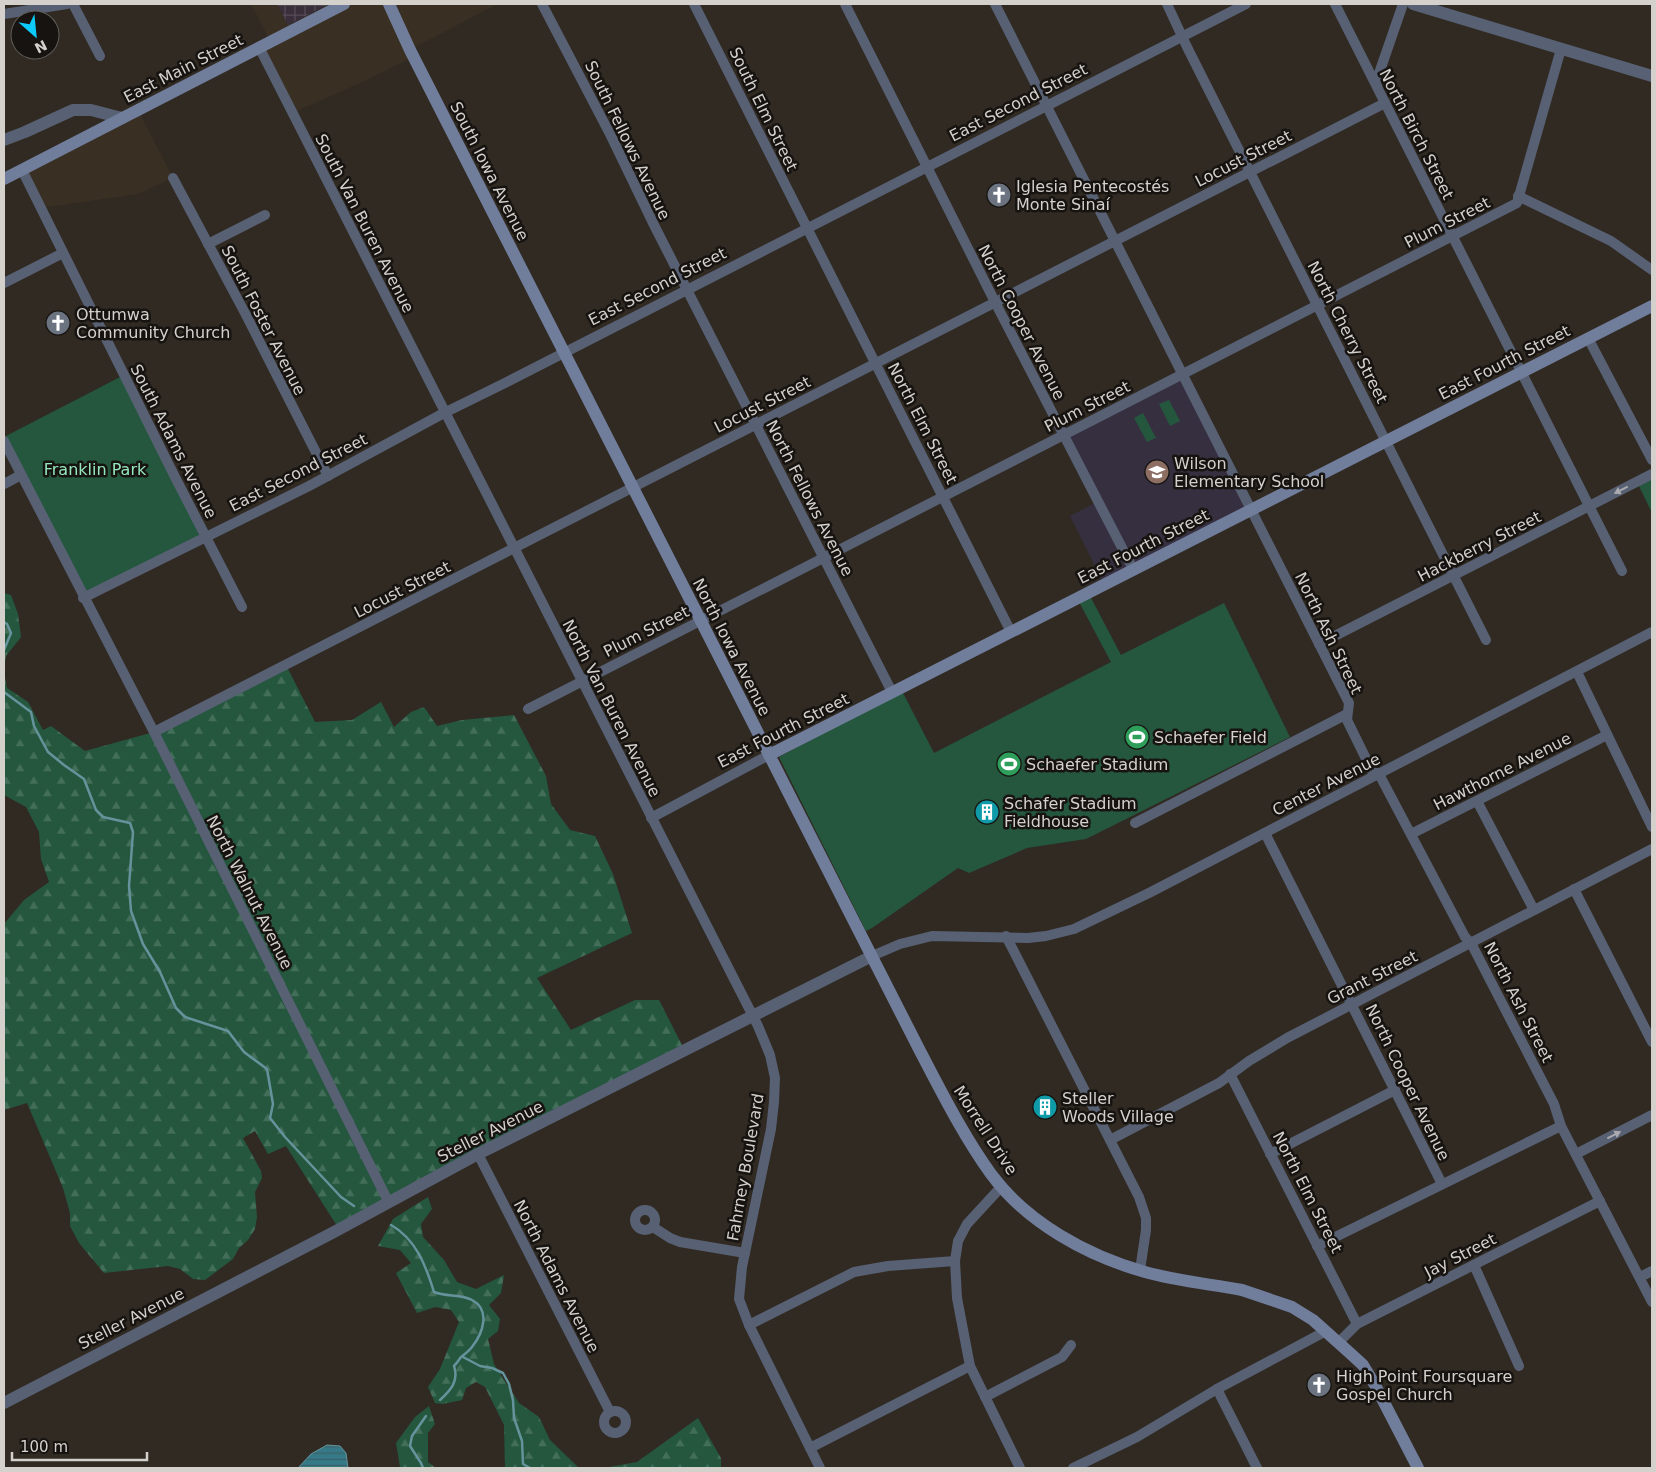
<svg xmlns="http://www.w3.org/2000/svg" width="1656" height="1472" font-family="'DejaVu Sans',sans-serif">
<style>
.built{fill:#393023}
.industrial{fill:url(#industrial-grid)}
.education{fill:#362f40}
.green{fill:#24573e}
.forest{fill:url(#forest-firs)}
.water{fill:url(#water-rules);stroke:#65939c}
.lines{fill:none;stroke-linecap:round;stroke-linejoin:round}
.stream{stroke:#65939c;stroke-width:2.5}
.minor{stroke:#586073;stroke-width:10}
.tertiary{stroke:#586073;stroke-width:12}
.secondary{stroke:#707d9b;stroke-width:12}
.oneway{fill:#a9a9ae}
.labels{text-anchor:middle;stroke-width:5;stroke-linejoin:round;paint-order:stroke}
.street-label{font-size:16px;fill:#d4d1cd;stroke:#161310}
.poi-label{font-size:16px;fill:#d4d1cd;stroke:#161310;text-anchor:start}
.park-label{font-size:16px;fill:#94e6bb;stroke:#161310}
</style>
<defs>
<pattern id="industrial-grid" width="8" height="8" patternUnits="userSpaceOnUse" patternTransform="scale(1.25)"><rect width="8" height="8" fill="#3b2e3b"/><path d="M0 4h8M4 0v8" fill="none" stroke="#564b56"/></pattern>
<pattern id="forest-firs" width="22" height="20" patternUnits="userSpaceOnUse" patternTransform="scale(1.25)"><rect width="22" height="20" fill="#24573e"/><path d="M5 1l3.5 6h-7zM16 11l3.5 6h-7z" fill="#436e59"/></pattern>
<pattern id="water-rules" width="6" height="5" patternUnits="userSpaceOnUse" patternTransform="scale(1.25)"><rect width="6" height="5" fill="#367987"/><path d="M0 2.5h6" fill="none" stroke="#3a626a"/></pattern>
</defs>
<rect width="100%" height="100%" fill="#302a23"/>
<g class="built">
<path d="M 251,4 L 277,4 L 291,31 L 344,4 L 497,4 L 410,50 L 414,57 L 356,85 L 292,113 L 259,47 L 270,41 Z"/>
<path d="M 138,110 L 173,178 L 138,194 L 41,208 L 22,170 Z"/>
</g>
<path class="industrial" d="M 277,4 L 329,4 L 288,25 Z"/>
<path class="education" d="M 1183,374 L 1251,509 L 1104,584 L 1070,516 L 1097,502 L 1063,435 Z"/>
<g class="green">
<path d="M 124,375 L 206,537 L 83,598 L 4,437 Z"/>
<path d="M 1169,400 L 1180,421 L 1170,426 L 1159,404 Z"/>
<path d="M 1143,413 L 1156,438 L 1147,442 L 1134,418 Z"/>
<path d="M 1652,474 L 1652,513 L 1637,482 Z"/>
<path d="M 1090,596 L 1121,655 L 1224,603 L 1290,737 L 1086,839 L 1027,848 L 969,873 L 958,868 L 872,928 L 866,931 L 779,757 L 902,691 L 934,753 L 1111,662 L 1079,602 Z"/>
</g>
<g class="forest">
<path d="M 4,593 L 11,595 L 18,614 L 21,637 L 6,656 L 4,671 Z"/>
<path d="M 286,665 L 315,722 L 352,720 L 381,702 L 394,727 L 411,712 L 424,707 L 437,726 L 462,720 L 514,715 L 546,776 L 551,804 L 570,830 L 595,836 L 613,874 L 632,933 L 537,978 L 571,1030 L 635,1000 L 659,1000 L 685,1051 L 339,1229 L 286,1146 L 268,1154 L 255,1131 L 243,1138 L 261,1171 L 262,1178 L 255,1192 L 257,1217 L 255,1229 L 248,1240 L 239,1248 L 233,1259 L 205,1280 L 193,1279 L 180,1269 L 168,1266 L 104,1273 L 79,1243 L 70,1226 L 70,1213 L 63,1188 L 27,1103 L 4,1110 L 4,924 L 24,900 L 49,882 L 41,859 L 39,832 L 26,807 L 4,795 L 4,673 L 7,688 L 28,702 L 43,730 L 51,726 L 85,751 L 154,732 Z"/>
<path d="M 428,1197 L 432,1209 L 421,1224 L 423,1237 L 444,1260 L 457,1282 L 476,1289 L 504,1275 L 501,1293 L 489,1305 L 500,1319 L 498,1331 L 488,1339 L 494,1364 L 519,1403 L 539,1417 L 550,1440 L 579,1468 L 505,1468 L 504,1425 L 485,1387 L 476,1382 L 466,1388 L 462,1400 L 443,1404 L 435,1403 L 428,1387 L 440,1369 L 459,1322 L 451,1310 L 435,1307 L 417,1313 L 396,1273 L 411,1263 L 400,1250 L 378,1246 L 393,1219 Z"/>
<path d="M 429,1406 L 435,1424 L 428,1433 L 428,1462 L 436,1468 L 402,1468 L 400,1467 L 396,1443 L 415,1417 Z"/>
<path d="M 698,1418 L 721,1458 L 721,1468 L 609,1467 L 637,1462 Z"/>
</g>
<path class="water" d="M 327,1445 L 340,1446 L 346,1453 L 348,1468 L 298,1468 L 311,1454 Z"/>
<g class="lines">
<g class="stream">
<path d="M 4,622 L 7,624 L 11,633 L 4,650"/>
<path d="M 4,692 L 31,712 L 34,726 L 48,752 L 64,765 L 84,779 L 96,810 L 103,817 L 130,823 L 133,832 L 129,886 L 131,911 L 143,944 L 160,972 L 176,1008 L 185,1017 L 228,1031 L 244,1052 L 267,1069 L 273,1104 L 270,1118 L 285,1137 L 341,1197 L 354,1206"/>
<path d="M 391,1225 C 416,1239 426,1266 434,1292 C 446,1297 461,1294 472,1300 C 491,1310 483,1333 472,1347 C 469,1351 465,1354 461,1357 C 459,1360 457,1363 454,1366 C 459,1381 451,1390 440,1400"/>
<path d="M 463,1357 L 480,1366 L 492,1368 L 503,1373 L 509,1384 L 513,1400 L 514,1418 L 522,1441 L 523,1464 L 530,1468"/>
<path d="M 423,1468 L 421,1463 L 410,1446 L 412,1436 L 426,1416"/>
</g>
<g class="minor">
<path d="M 73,4 L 100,56"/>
<path d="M 542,4 L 611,136 L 654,225 L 892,692"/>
<path d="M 694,4 L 1011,632"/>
<path d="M 845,4 L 995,302 L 1133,569"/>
<path d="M 995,4 L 1349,703 L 1347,720 L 1372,771 L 1379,774 L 1465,937 L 1471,943 L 1554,1104 L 1561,1126 L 1652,1302"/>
<path d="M 1167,4 L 1187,47 L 1486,640"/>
<path d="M 1335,4 L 1622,571"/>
<path d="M 4,14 L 67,4"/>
<path d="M 259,47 L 758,1026 L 770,1055 L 775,1078 L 774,1102 L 771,1129 L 742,1267 L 739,1299 L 749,1325 L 820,1468"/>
<path d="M 1377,86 L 1376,82 L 1403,4"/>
<path d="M 22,170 L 175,477 L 242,607"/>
<path d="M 173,178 L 245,313 L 328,476"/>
<path d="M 1518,196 L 1611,241 L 1652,270"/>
<path d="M 208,244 L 265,215"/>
<path d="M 4,283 L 63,253"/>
<path d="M 1588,338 L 1652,460"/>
<path d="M 4,441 L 154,732 L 388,1201"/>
<path d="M 4,484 L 21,475"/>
<path d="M 83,598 L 309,486 L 444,413 L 507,382 L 1246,4"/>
<path d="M 1319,644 L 1652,474"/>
<path d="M 1577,672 L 1652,827"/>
<path d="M 528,709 L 1517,203 L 1561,49"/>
<path d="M 154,732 L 1385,103"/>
<path d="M 1477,801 L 1534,910"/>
<path d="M 651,818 L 769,755"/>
<path d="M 1135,823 L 1347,714"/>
<path d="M 1265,833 L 1442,1184"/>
<path d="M 1411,834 L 1607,735"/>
<path d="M 1574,889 L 1652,1042"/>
<path d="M 1006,936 L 1139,1197 L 1146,1218 L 1146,1230 L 1140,1270"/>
<path d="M 872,956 L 900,944 L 932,936 L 1028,938 L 1046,936 L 1074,929 L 1149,893 L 1652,632"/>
<path d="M 1230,1074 L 1357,1324"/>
<path d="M 1110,1140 L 1219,1083 L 1249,1061 L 1287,1038 L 1652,849"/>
<path d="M 478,1154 L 610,1412"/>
<path d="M 1270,1154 L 1395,1090"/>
<path d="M 1576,1154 L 1652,1115"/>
<path d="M 1002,1186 L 967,1224 L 958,1241 L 955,1261 L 957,1298 L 970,1366 L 1020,1468"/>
<circle cx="645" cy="1220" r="10"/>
<path d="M 653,1227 L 670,1238 L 680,1242 L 745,1253"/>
<path d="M 1317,1246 L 1561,1126"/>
<path d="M 1474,1265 L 1519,1366"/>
<path d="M 1640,1277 L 1652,1271"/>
<path d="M 749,1325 L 854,1272 L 888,1266 L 955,1261"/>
<path d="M 1339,1342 L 1357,1324 L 1600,1201"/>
<path d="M 1217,1389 L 1257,1468"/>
<path d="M 985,1397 L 1062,1357 L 1071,1345"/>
<circle cx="615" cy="1422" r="11"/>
<path d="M 810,1448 L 970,1366"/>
<path d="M 1073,1468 L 1137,1437 L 1217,1389 L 1326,1331"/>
</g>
<g class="tertiary">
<path d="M 1413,4 L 1652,76"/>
<path d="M 4,140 L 25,132 L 73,110 L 91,110 L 122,118"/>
<path d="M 4,1403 L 334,1232 L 478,1154 L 872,956"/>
</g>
<g class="secondary">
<path d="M 389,4 L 410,50 L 919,1049 C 941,1091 963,1135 991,1174 C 1027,1223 1088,1256 1145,1272 C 1177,1281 1210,1284 1242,1290 L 1292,1307 L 1313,1320 L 1351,1354 L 1363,1365 L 1375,1385 L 1418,1468"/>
<path d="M 4,179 L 344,4"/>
<path d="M 769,755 L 1652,306"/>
</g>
</g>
<defs><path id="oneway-solid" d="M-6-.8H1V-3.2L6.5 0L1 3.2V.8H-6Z" transform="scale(1.25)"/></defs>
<g class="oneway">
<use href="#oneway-solid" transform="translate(1621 490) rotate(153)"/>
<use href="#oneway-solid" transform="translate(1614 1135) rotate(-27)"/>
</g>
<defs>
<symbol id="church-disc" viewBox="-11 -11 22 22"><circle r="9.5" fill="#6b7280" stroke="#161310"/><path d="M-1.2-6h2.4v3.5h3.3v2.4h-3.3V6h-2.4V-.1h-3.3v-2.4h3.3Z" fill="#fff"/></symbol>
<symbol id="school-disc" viewBox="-11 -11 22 22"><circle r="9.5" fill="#8d6e63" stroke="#161310"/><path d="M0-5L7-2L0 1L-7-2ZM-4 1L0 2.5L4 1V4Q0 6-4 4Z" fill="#fff"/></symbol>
<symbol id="stadium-disc" viewBox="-11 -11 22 22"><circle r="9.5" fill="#2e9e5b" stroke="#161310"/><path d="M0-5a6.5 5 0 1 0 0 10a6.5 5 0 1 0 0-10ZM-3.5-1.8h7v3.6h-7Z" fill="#fff"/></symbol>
<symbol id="building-disc" viewBox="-11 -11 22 22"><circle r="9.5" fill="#0f9aa8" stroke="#161310"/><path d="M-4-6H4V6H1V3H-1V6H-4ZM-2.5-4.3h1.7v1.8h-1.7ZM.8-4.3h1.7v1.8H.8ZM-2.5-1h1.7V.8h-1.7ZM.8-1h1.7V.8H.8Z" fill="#fff"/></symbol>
</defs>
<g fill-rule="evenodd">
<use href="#church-disc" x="985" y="181" width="28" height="28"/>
<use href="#church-disc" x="44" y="309" width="28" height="28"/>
<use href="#school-disc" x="1143" y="458" width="28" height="28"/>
<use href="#stadium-disc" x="1123" y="723" width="28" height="28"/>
<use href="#stadium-disc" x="995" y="750" width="28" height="28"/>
<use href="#building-disc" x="973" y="798" width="28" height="28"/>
<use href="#building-disc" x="1031" y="1093" width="28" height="28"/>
<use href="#church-disc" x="1305" y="1371" width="28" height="28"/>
</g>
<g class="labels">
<g class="street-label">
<text transform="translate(183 68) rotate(-27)" y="6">East Main Street</text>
<text transform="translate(1018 102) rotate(-27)" y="6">East Second Street</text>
<text transform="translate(764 109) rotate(64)" y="6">South Elm Street</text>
<text transform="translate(1417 134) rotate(63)" y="6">North Birch Street</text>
<text transform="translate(628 140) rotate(64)" y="6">South Fellows Avenue</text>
<text transform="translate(1243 158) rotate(-27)" y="6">Locust Street</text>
<text transform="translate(490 171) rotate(63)" y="6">South Iowa Avenue</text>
<text transform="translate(1447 222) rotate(-27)" y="6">Plum Street</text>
<text transform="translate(365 223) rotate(63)" y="6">South Van Buren Avenue</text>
<text transform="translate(657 286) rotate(-27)" y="6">East Second Street</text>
<text transform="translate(264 320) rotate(63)" y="6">South Foster Avenue</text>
<text transform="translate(1022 322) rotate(63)" y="6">North Cooper Avenue</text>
<text transform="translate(1348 332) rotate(63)" y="6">North Cherry Street</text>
<text transform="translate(1504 362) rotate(-27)" y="6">East Fourth Street</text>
<text transform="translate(762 404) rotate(-27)" y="6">Locust Street</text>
<text transform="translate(1087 406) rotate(-27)" y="6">Plum Street</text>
<text transform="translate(923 423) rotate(63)" y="6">North Elm Street</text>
<text transform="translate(174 441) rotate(63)" y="6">South Adams Avenue</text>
<text transform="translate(298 472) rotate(-27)" y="6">East Second Street</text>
<text transform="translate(810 498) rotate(63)" y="6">North Fellows Avenue</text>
<text transform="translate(1143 546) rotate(-27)" y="6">East Fourth Street</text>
<text transform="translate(1479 546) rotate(-27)" y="6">Hackberry Street</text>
<text transform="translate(402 589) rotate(-27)" y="6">Locust Street</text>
<text transform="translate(646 631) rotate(-27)" y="6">Plum Street</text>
<text transform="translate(1329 633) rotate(64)" y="6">North Ash Street</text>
<text transform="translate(732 647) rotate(63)" y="6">North Iowa Avenue</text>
<text transform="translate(612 708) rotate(63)" y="6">North Van Buren Avenue</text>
<text transform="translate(783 730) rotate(-27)" y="6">East Fourth Street</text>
<text transform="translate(1502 771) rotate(-27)" y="6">Hawthorne Avenue</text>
<text transform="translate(1326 784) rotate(-27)" y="6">Center Avenue</text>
<text transform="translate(250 892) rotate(63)" y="6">North Walnut Avenue</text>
<text transform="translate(1372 977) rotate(-27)" y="6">Grant Street</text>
<text transform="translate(1519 1002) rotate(63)" y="6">North Ash Street</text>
<text transform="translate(1408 1082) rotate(64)" y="6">North Cooper Avenue</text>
<text transform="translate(986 1130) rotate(57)" y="6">Morrell Drive</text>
<text transform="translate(490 1131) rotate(-27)" y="6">Steller Avenue</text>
<text transform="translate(745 1167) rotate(-80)" y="6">Fahrney Boulevard</text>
<text transform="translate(1308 1192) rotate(63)" y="6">North Elm Street</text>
<text transform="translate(1460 1255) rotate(-27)" y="6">Jay Street</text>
<text transform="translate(557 1276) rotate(63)" y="6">North Adams Avenue</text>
<text transform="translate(131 1318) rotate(-27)" y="6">Steller Avenue</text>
</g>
<g class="poi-label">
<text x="1016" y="192">Iglesia Pentecostés<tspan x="1016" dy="18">Monte Sinaí</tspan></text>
<text x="76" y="320">Ottumwa<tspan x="76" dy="18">Community Church</tspan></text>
<text x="1174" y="469">Wilson<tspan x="1174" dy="18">Elementary School</tspan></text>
<text x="1154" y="743">Schaefer Field</text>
<text x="1026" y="770">Schaefer Stadium</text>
<text x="1004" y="809">Schafer Stadium<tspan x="1004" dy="18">Fieldhouse</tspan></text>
<text x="1062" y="1104">Steller<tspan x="1062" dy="18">Woods Village</tspan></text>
<text x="1336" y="1382">High Point Foursquare<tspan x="1336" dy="18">Gospel Church</tspan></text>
</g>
<g class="park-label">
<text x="95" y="475">Franklin Park</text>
</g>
</g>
<rect width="1656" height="1472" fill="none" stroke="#d4d1cd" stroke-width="10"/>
<g transform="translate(35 35) rotate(153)"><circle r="24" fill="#161310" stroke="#625f5c"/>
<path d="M0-4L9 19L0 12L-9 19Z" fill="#0ccafa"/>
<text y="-8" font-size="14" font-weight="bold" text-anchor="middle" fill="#d4d1cd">N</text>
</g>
<path d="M12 1452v8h135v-8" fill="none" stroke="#d4d1cd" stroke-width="2.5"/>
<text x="20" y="1452" font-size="15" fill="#d4d1cd" stroke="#161310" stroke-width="4" paint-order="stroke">100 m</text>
</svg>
